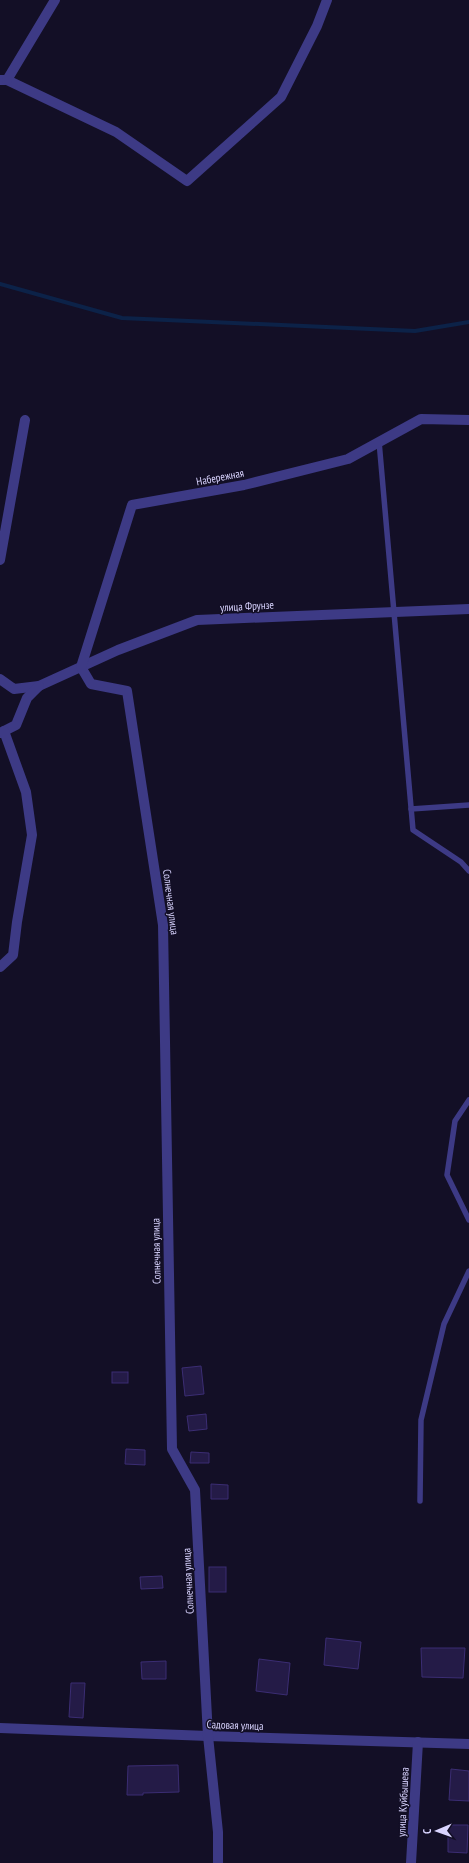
<svg xmlns="http://www.w3.org/2000/svg" width="469" height="1863" font-family="'PT Sans Narrow',sans-serif">
<style>
.lines{fill:none;stroke-linecap:round;stroke-linejoin:round}
.stream{stroke:#0c2248;stroke-width:4}
.building{fill:#241b47;stroke:#3b2d73}
.lane{stroke:#3d3a85;stroke-width:5.5}
.street{stroke:#3d3a85;stroke-width:10}
.labels{text-anchor:middle;stroke-width:3;stroke-linejoin:round;paint-order:stroke}
.street-label{font-size:11px;fill:#d9d4ff;stroke:#130f26}
</style>
<rect width="100%" height="100%" fill="#130f26"/>
<g class="lines">
<path class="stream" d="M 0,284 L 122,318 L 415,331 L 469,322"/>
</g>
<g class="building">
<path d="M 201,1366 L 204,1394 L 185,1396 L 182,1368 Z"/>
<rect x="112" y="1372" width="16" height="11"/>
<path d="M 206,1414 L 207,1429 L 189,1431 L 187,1416 Z"/>
<path d="M 126,1449 L 145,1450 L 145,1465 L 125,1464 Z"/>
<path d="M 191,1452 L 209,1453 L 209,1463 L 190,1463 Z"/>
<path d="M 211,1484 L 228,1485 L 228,1499 L 211,1499 Z"/>
<rect x="209" y="1567" width="17" height="25"/>
<path d="M 162,1576 L 163,1588 L 141,1589 L 140,1577 Z"/>
<path d="M 326,1638 L 361,1642 L 358,1669 L 324,1665 Z"/>
<path d="M 421,1648 L 465,1648 L 463,1678 L 422,1677 Z"/>
<path d="M 259,1659 L 290,1663 L 287,1695 L 256,1691 Z"/>
<path d="M 166,1661 L 166,1679 L 142,1679 L 141,1662 Z"/>
<path d="M 71,1683 L 85,1683 L 83,1718 L 69,1717 Z"/>
<path d="M 178,1765 L 179,1792 L 143,1793 L 143,1795 L 127,1795 L 128,1766 Z"/>
<path d="M 451,1769 L 469,1771 L 469,1801 L 449,1800 Z"/>
<path d="M 448,1825 L 468,1825 L 467,1853 L 448,1852 Z"/>
</g>
<g class="lines">
<g class="lane">
<path d="M 379,441 L 413,830 L 461,862 L 469,871"/>
<path d="M 411,809 L 469,805"/>
<path d="M 469,1100 L 455,1121 L 447,1175 L 469,1220"/>
<path d="M 420,1501 L 421,1420 L 444,1324 L 469,1271"/>
</g>
<g class="street">
<path d="M 0,80 L 7,80 L 116,132 L 187,181 L 281,97 L 317,26 L 327,0"/>
<path d="M 7,80 L 55,0"/>
<path d="M 0,560 L 25,420"/>
<path d="M 0,679 L 14,689 L 39,686 L 118,650 L 197,620 L 469,609"/>
<path d="M 0,733 L 16,725 L 27,698 L 39,686"/>
<path d="M 0,967 L 13,955 L 17,922 L 32,835 L 26,792 L 4,731"/>
<path d="M 0,1728 L 208,1736 L 469,1744"/>
<path d="M 218,1863 L 218,1832 L 208,1736 L 195,1490 L 172,1449 L 163,925 L 127,691 L 91,684 L 81,667 L 132,505 L 244,485 L 348,459 L 421,419 L 469,420"/>
<path d="M 411,1863 L 418,1742"/>
</g>
</g>
<g class="labels">
<g class="street-label">
<text transform="translate(220 477) rotate(-11)" y="4">Набережная</text>
<text transform="translate(247 606) rotate(-3)" y="4">улица Фрунзе</text>
<text transform="translate(171 902) rotate(83)" y="4">Солнечная улица</text>
<text transform="translate(156 1251) rotate(-91)" y="4">Солнечная улица</text>
<text transform="translate(188 1581) rotate(-93)" y="4">Солнечная улица</text>
<text transform="translate(235 1725) rotate(2)" y="4">Садовая улица</text>
<text transform="translate(403 1802) rotate(-87)" y="4">улица Куйбышева</text>
</g>
</g>
<g transform="translate(437 1831) rotate(268)" stroke="#130f26" stroke-width="3" paint-order="stroke">
<path d="M0-3L7 15L0 10L-7 15Z" fill="#d9d4ff"/>
<text y="-6" font-size="11" font-weight="bold" text-anchor="middle" fill="#d9d4ff">С</text>
</g>
</svg>
